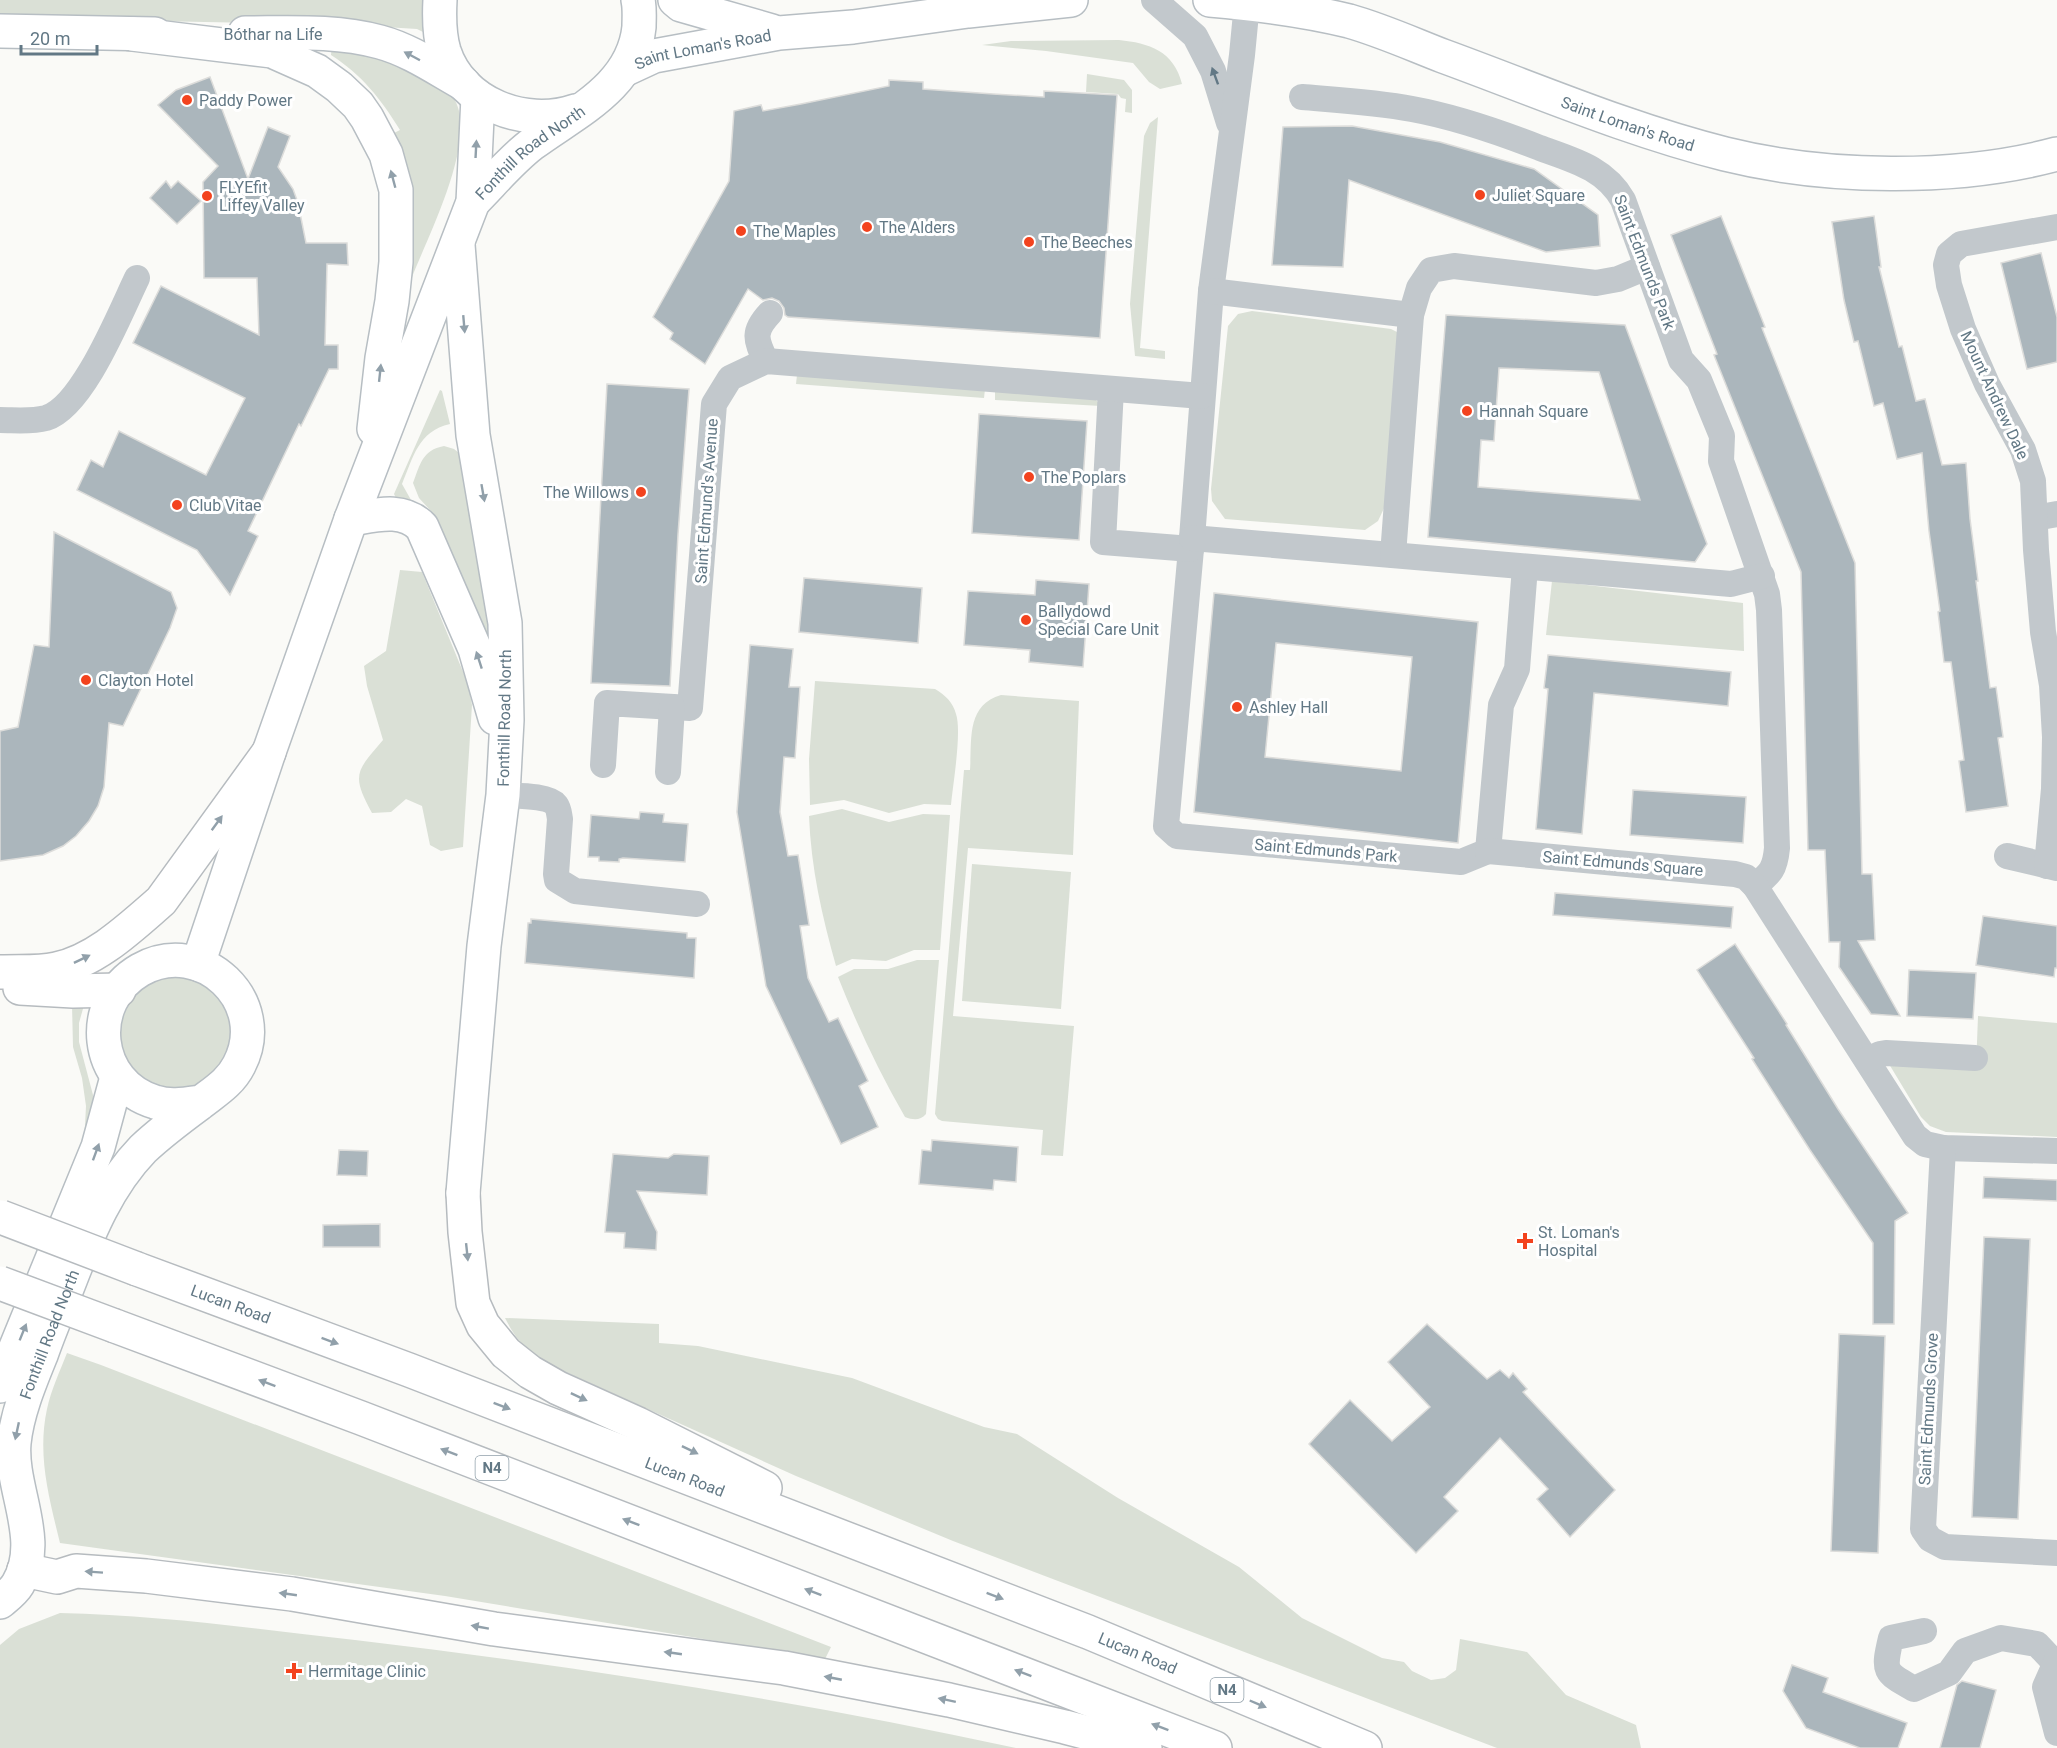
<svg xmlns="http://www.w3.org/2000/svg" width="2057" height="1748" font-family="Roboto,sans-serif">
<style>
.green{fill:#dae0d6}
.building{fill:#abb6bc;stroke:#dcdcda;stroke-width:1.5;fill-rule:evenodd}
.lines{fill:none;stroke-linecap:round;stroke-linejoin:round}
.secondary-casing{stroke:#b7bec3;stroke-width:36}
.highway-casing{stroke:#b6bbbf;stroke-width:36}
.street{stroke:#c2c8cc;stroke-width:26}
.secondary{stroke:#fff;stroke-width:33}
.highway{stroke:#fff;stroke-width:33}
.highway-bridge-casing{stroke:#b6bbbf;stroke-width:36;stroke-linecap:butt}
.highway-bridge{stroke:#fff;stroke-width:33}
.oneway{fill:#91a0aa}
.oneway2{fill:#627885}
.poi-dot{fill:#f3431e;stroke:#fff;stroke-width:2}
.labels{text-anchor:middle;stroke-width:6;stroke-linejoin:round;paint-order:stroke}
.shield{fill:#fff;stroke:#91a0aa;stroke-width:1.5}
.shield-label{font-size:15px;font-weight:bold;fill:#627885}
.street-label{font-size:16px;fill:#627885;stroke:#fff}
.poi-label{font-size:16px;fill:#627885;stroke:#fff;text-anchor:start}
</style>
<rect width="100%" height="100%" fill="#fafaf7"/>
<g class="green">
<path d="M 0,0 L 430,0 L 433,37 L 417,29 L 352,25 L 0,18 Z"/>
<path d="M 1119,40 C 1149,43 1174,51 1182,84 L 1160,89 L 1149,82 L 1133,63 L 1046,51 L 982,45 L 1011,41 Z"/>
<path d="M 332,43 C 346,45 364,45 377,51 C 391,57 404,67 417,74 C 427,80 440,85 449,93 C 486,127 425,241 411,280 L 390,135 L 400,130 C 381,99 362,75 331,55 Z"/>
<path d="M 1087,74 L 1124,80 L 1132,90 L 1132,113 L 1125,112 L 1126,99 L 1121,98 L 1118,94 L 1086,92 Z"/>
<path d="M 1158,117 L 1140,348 L 1165,351 L 1165,359 L 1135,356 L 1130,304 L 1144,136 L 1150,123 Z"/>
<path d="M 1252,311 L 1391,329 L 1399,333 L 1386,504 L 1378,521 L 1365,530 L 1225,519 L 1212,501 L 1211,489 L 1228,326 L 1238,314 Z"/>
<path d="M 797,375 L 985,389 L 984,398 L 796,384 Z"/>
<path d="M 440,390 L 442,391 L 450,424 C 418,431 413,458 402,484 L 411,500 L 409,506 L 399,504 L 394,494 Z"/>
<path d="M 995,390 L 1092,395 L 1101,406 L 995,400 Z"/>
<path d="M 444,446 L 454,449 L 459,453 L 487,566 L 497,673 L 425,517 L 431,511 L 419,498 L 413,483 C 420,465 422,450 444,446 Z"/>
<path d="M 400,570 L 422,572 L 468,684 L 472,705 L 463,847 L 441,851 L 430,845 L 422,806 L 406,799 L 391,812 L 372,813 C 351,774 356,772 383,740 L 367,686 L 364,666 L 386,651 Z"/>
<path d="M 1552,581 L 1743,603 L 1744,651 L 1546,635 Z"/>
<path d="M 815,681 L 935,689 C 945,695 953,702 956,714 C 962,731 953,784 951,805 L 924,804 L 889,813 L 844,800 L 810,805 L 809,759 Z"/>
<path d="M 1001,695 L 1079,701 L 1073,855 L 968,848 L 953,1016 L 1074,1026 L 1063,1156 L 1041,1155 L 1043,1130 L 942,1121 L 938,1119 L 935,1114 L 964,770 L 970,770 C 972,740 966,705 1001,695 Z"/>
<path d="M 842,809 L 889,822 L 923,814 L 950,815 L 940,950 L 914,950 L 886,961 L 852,959 L 836,966 C 822,916 811,868 809,816 Z"/>
<path d="M 972,864 L 1071,872 L 1061,1009 L 962,1001 Z"/>
<path d="M 917,960 L 939,960 L 926,1114 C 920,1121 913,1120 905,1117 C 879,1072 857,1025 838,977 L 854,969 L 888,969 Z"/>
<circle cx="175" cy="1033" r="56"/>
<path d="M 86,998 L 79,1023 L 79,1042 L 93,1095 L 93,1112 L 84,1145 L 86,1106 L 82,1078 L 73,1047 L 72,1005 Z"/>
<path d="M 1978,1016 L 2057,1023 L 2057,1137 L 1946,1132 L 1930,1126 L 1921,1117 L 1889,1064 L 1976,1068 Z"/>
<path d="M 505,1318 L 659,1324 L 659,1343 L 698,1346 L 852,1378 L 984,1427 L 1017,1434 L 1118,1498 L 1239,1567 L 1302,1618 L 1382,1658 L 1404,1662 L 1412,1671 L 1431,1680 L 1445,1678 L 1456,1670 L 1460,1639 L 1527,1652 L 1566,1695 L 1636,1725 L 1641,1748 L 1497,1748 L 953,1541 L 796,1476 L 561,1370 C 532,1354 520,1348 505,1318 Z"/>
<path d="M 67,1353 L 101,1365 L 831,1647 L 825,1659 L 445,1596 L 60,1543 C 49,1498 37,1455 47,1409 C 51,1390 60,1371 67,1353 Z"/>
<path d="M 60,1613 C 159,1615 257,1629 355,1640 C 577,1666 798,1701 1016,1748 L 0,1748 L 0,1645 L 19,1629 Z"/>
</g>
<g class="building">
<path d="M 210,77 L 248,179 L 268,127 L 290,136 L 278,167 L 293,189 L 298,203 L 306,243 L 347,243 L 348,265 L 327,264 L 325,345 L 338,345 L 338,369 L 329,369 L 301,426 L 299,424 L 248,531 L 258,536 L 230,595 L 197,550 L 77,490 L 91,460 L 103,467 L 119,431 L 206,475 L 245,398 L 133,343 L 161,286 L 259,335 L 257,278 L 204,278 L 203,182 L 218,166 L 158,105 L 176,90 Z"/>
<path d="M 889,80 L 923,82 L 923,89 L 993,94 L 1044,97 L 1044,91 L 1117,95 L 1100,338 L 788,317 L 785,315 L 784,308 L 779,301 L 772,298 L 763,300 L 748,289 L 705,364 L 670,339 L 673,333 L 653,317 L 729,181 L 734,111 L 761,105 L 763,111 L 801,104 L 889,86 Z"/>
<path d="M 1352,126 L 1440,142 L 1534,169 L 1598,215 L 1600,246 L 1546,252 L 1349,180 L 1343,267 L 1272,265 L 1283,127 Z"/>
<path d="M 166,181 L 171,188 L 178,181 L 201,201 L 177,224 L 150,198 Z"/>
<path d="M 1721,216 L 1765,327 L 1762,328 L 1855,563 L 1862,874 L 1872,874 L 1875,940 L 1858,941 L 1900,1016 L 1871,1014 L 1839,967 L 1840,942 L 1829,942 L 1825,850 L 1808,850 L 1801,572 L 1714,355 L 1717,354 L 1671,235 Z"/>
<path d="M 1874,216 L 1881,267 L 1879,267 L 1899,347 L 1902,346 L 1916,401 L 1925,399 L 1942,465 L 1966,463 L 1970,519 L 1978,581 L 1976,581 L 1990,688 L 1996,687 L 2003,737 L 1998,738 L 2008,806 L 1966,812 L 1959,761 L 1964,760 L 1951,662 L 1944,662 L 1938,612 L 1940,611 L 1929,531 L 1922,453 L 1897,459 L 1883,403 L 1874,406 L 1858,341 L 1854,342 L 1844,300 L 1832,222 Z"/>
<path d="M 2041,253 L 2057,317 L 2057,362 L 2027,369 L 2001,263 Z"/>
<path d="M 1446,315 L 1625,325 L 1707,544 L 1695,562 L 1428,537 ZM 1499,368 L 1599,372 L 1640,500 L 1478,487 L 1481,440 L 1494,441 Z"/>
<path d="M 607,384 L 689,389 L 678,534 L 670,686 L 591,683 Z"/>
<path d="M 979,414 L 1087,421 L 1079,540 L 972,533 Z"/>
<path d="M 54,532 L 171,592 L 177,608 L 170,628 L 123,726 L 109,723 L 104,787 L 98,806 L 89,821 L 76,836 L 63,846 L 43,855 L 0,861 L 0,731 L 18,727 L 34,645 L 49,647 Z"/>
<path d="M 804,578 L 922,588 L 918,643 L 799,632 Z"/>
<path d="M 1036,580 L 1089,584 L 1083,667 L 1029,662 L 1030,650 L 964,645 L 968,591 L 1035,595 Z"/>
<path d="M 1214,593 L 1478,622 L 1458,843 L 1194,812 ZM 1276,643 L 1412,657 L 1401,771 L 1265,757 Z"/>
<path d="M 750,645 L 793,649 L 789,687 L 800,687 L 795,758 L 784,757 L 780,812 L 788,856 L 798,855 L 809,925 L 800,926 L 808,978 L 829,1022 L 838,1018 L 868,1081 L 859,1086 L 878,1127 L 841,1144 L 766,986 L 737,812 Z"/>
<path d="M 1548,655 L 1731,672 L 1728,706 L 1594,693 L 1582,834 L 1536,829 L 1548,689 L 1544,688 Z"/>
<path d="M 1633,790 L 1746,797 L 1743,843 L 1630,835 Z"/>
<path d="M 640,812 L 664,814 L 663,822 L 688,824 L 685,862 L 623,858 L 619,859 L 619,862 L 599,861 L 599,857 L 588,857 L 591,815 L 639,819 Z"/>
<path d="M 1555,893 L 1733,907 L 1731,928 L 1553,915 Z"/>
<path d="M 1983,916 L 2057,926 L 2057,968 L 2055,968 L 2054,977 L 1976,965 Z"/>
<path d="M 531,919 L 687,933 L 687,938 L 696,938 L 694,978 L 525,963 L 528,923 L 531,923 Z"/>
<path d="M 1735,944 L 1787,1024 L 1786,1025 L 1838,1109 L 1908,1213 L 1895,1221 L 1894,1324 L 1873,1324 L 1873,1243 L 1810,1150 L 1752,1059 L 1754,1058 L 1697,970 Z"/>
<path d="M 1909,970 L 1976,973 L 1973,1019 L 1907,1016 Z"/>
<path d="M 932,1140 L 1018,1147 L 1016,1182 L 994,1180 L 993,1190 L 919,1184 L 922,1150 L 931,1151 Z"/>
<path d="M 339,1150 L 368,1151 L 367,1176 L 337,1175 Z"/>
<path d="M 613,1154 L 668,1158 L 674,1154 L 709,1156 L 707,1195 L 637,1191 L 657,1232 L 656,1250 L 624,1248 L 625,1233 L 605,1232 Z"/>
<path d="M 1984,1177 L 2057,1180 L 2057,1201 L 1983,1198 Z"/>
<path d="M 380,1224 L 380,1247 L 323,1247 L 323,1225 Z"/>
<path d="M 1984,1237 L 2030,1239 L 2018,1519 L 1972,1517 Z"/>
<path d="M 1427,1324 L 1487,1379 L 1500,1370 L 1509,1378 L 1513,1373 L 1527,1389 L 1523,1392 L 1615,1490 L 1570,1537 L 1537,1499 L 1548,1489 L 1500,1438 L 1444,1497 L 1458,1511 L 1416,1553 L 1309,1444 L 1350,1400 L 1392,1441 L 1430,1407 L 1388,1362 Z"/>
<path d="M 1839,1334 L 1885,1336 L 1878,1553 L 1831,1551 Z"/>
<path d="M 1792,1665 L 1828,1678 L 1823,1692 L 1907,1723 L 1898,1748 L 1860,1748 L 1806,1728 L 1783,1691 Z"/>
<path d="M 1962,1681 L 1996,1690 L 1980,1748 L 1940,1748 L 1957,1685 Z"/>
</g>
<g class="lines">
<defs>
<g id="secondary">
<path d="M 440,0 C 439,18 439,34 444,51 C 461,104 525,128 575,111"/>
<path d="M 675,0 L 681,5 L 772,31"/>
<path id="s1" d="M 1210,0 C 1256,4 1304,10 1349,21 C 1381,30 1412,44 1443,56 C 1536,90 1629,130 1725,154 C 1826,179 1956,181 2057,154"/>
<path d="M 0,31 L 155,34"/>
<path d="M 245,33 C 290,33 336,30 380,42 C 410,50 437,69 464,84"/>
<path d="M 132,34 L 272,51 L 317,71 L 339,87 L 358,105 L 367,118 L 386,154 L 396,190 L 396,262 L 392,301 L 382,358 L 374,429"/>
<path id="s2" d="M 626,69 L 654,56 L 779,33 L 853,27 L 968,11 L 1071,0"/>
<path id="s3" d="M 473,202 C 492,183 511,160 532,144 C 575,112 633,87 639,27 C 639,18 640,9 638,0"/>
<path d="M 458,245 L 473,435 L 505,623 L 507,720 L 503,795 L 484,946 L 463,1193"/>
<path d="M 351,519 C 376,515 403,507 422,527 L 475,649 L 495,718"/>
<path d="M 198,964 L 269,752 L 351,519 L 473,202 L 478,97"/>
<path d="M 0,1386 L 98,1147 L 117,1077"/>
<path id="s4" d="M 0,1602 C 6,1597 14,1591 18,1584 C 44,1540 10,1489 14,1443 C 17,1413 30,1382 41,1355 C 50,1329 61,1304 71,1278 C 89,1232 108,1185 143,1149 C 160,1133 180,1118 199,1104 C 214,1092 230,1083 239,1065 C 272,1002 202,935 140,970 C 85,1002 94,1084 155,1102 C 170,1107 186,1104 201,1102"/>
</g>
<g id="highway">
<path d="M 0,972 C 19,971 38,973 56,969 C 96,961 131,927 161,901 L 269,752"/>
<path d="M 20,988 L 73,991 L 119,990"/>
<path d="M 463,1193 L 465,1232 L 473,1303 L 483,1325 L 506,1353 L 530,1372 L 558,1388 L 638,1424 L 765,1488"/>
<path id="s5" d="M 137,1269 L 409,1370 L 1088,1632 L 1365,1748"/>
<path d="M 115,1326 L 361,1418 L 1215,1748"/>
<path d="M 24,1570 L 57,1577 L 76,1571 L 146,1576 L 292,1594 L 494,1629 L 784,1668 L 949,1700 L 1065,1727 L 1145,1748"/>
</g>
</defs>
<use href="#secondary" class="secondary-casing"/>
<use href="#highway" class="highway-casing"/>
<g class="street">
<path d="M 1154,0 L 1195,36 L 1213,71 L 1229,123"/>
<path d="M 1247,3 L 1242,55 L 1211,291 L 1192,538 L 1166,826 L 1177,836 L 1461,862 L 1488,851 L 1501,705 L 1517,669 L 1525,567"/>
<path d="M 1302,97 C 1339,100 1376,102 1412,109 C 1456,117 1499,132 1540,148 C 1573,160 1605,168 1623,200 L 1681,360 L 1699,380 L 1722,436 L 1721,461 L 1767,594 L 1769,610 L 1777,848 C 1775,869 1771,873 1755,886"/>
<path d="M 1211,291 L 1411,315"/>
<path d="M 766,361 C 755,339 753,331 770,313"/>
<path d="M 1111,389 L 1103,542 L 1191,549"/>
<path d="M 0,420 C 15,420 31,422 46,418 C 83,407 120,313 137,278"/>
<path d="M 2035,518 L 2057,514"/>
<path d="M 1192,538 L 1731,584 L 1762,576"/>
<path d="M 1393,555 L 1411,315 L 1419,288 L 1431,270 L 1454,266 L 1596,283 L 1618,279 L 1647,267"/>
<path d="M 603,765 L 607,703 L 690,708 L 714,404 L 730,378 L 766,361 L 1202,396"/>
<path d="M 668,772 L 672,707"/>
<path d="M 503,795 C 515,796 548,795 556,805 C 559,809 559,814 560,819 L 556,874 L 557,880 L 575,891 L 697,904"/>
<path d="M 1488,851 L 1735,874 L 1746,877 L 1755,886 L 1915,1136 L 1925,1144 L 1943,1148 L 2057,1151"/>
<path d="M 2007,856 L 2057,868"/>
<path d="M 2047,866 L 2054,789 L 2055,737 L 2052,685 L 2043,632 L 2036,550 L 2033,481 L 2023,450 L 1987,384 L 1963,329 L 1949,285 L 1946,265 L 1949,254 L 1961,244 L 2057,227"/>
<path d="M 1867,1060 L 1880,1054 L 1886,1053 L 1975,1058"/>
<path d="M 1943,1148 L 1923,1529 L 1930,1539 L 1945,1547 L 2057,1553"/>
<path d="M 1924,1631 L 1891,1638 C 1883,1672 1884,1672 1914,1689 L 1949,1673 L 1965,1651 L 2001,1638 L 2037,1644 L 2055,1663"/>
<path d="M 2057,1660 L 2045,1687 L 2057,1733"/>
</g>
<use href="#secondary" class="secondary"/>
<use href="#highway" class="highway"/>
<defs>
<g id="highway-bridge">
<path d="M 1,1217 L 137,1269"/>
<path d="M 0,1283 L 115,1326"/>
</g>
</defs>
<use href="#highway-bridge" class="highway-bridge-casing"/>
<use href="#highway-bridge" class="highway-bridge"/>
</g>
<defs><path id="oneway-solid" d="M-6-.8H1V-3.2L6.5 0L1 3.2V.8H-6Z" transform="scale(1.5)"/></defs>
<g class="oneway">
<use href="#oneway-solid" transform="translate(412 56) rotate(-152)"/>
<use href="#oneway-solid" transform="translate(476 149) rotate(-87)"/>
<use href="#oneway-solid" transform="translate(393 179) rotate(-105)"/>
<use href="#oneway-solid" transform="translate(464 324) rotate(85)"/>
<use href="#oneway-solid" transform="translate(380 373) rotate(-84)"/>
<use href="#oneway-solid" transform="translate(483 493) rotate(80)"/>
<use href="#oneway-solid" transform="translate(479 660) rotate(-108)"/>
<use href="#oneway-solid" transform="translate(217 823) rotate(-54)"/>
<use href="#oneway-solid" transform="translate(82 959) rotate(-26)"/>
<use href="#oneway-solid" transform="translate(96 1152) rotate(-70)"/>
<use href="#oneway-solid" transform="translate(467 1252) rotate(84)"/>
<use href="#oneway-solid" transform="translate(23 1332) rotate(-68)"/>
<use href="#oneway-solid" transform="translate(330 1341) rotate(20)"/>
<use href="#oneway-solid" transform="translate(267 1383) rotate(-159)"/>
<use href="#oneway-solid" transform="translate(579 1397) rotate(25)"/>
<use href="#oneway-solid" transform="translate(502 1406) rotate(21)"/>
<use href="#oneway-solid" transform="translate(17 1431) rotate(102)"/>
<use href="#oneway-solid" transform="translate(690 1450) rotate(26)"/>
<use href="#oneway-solid" transform="translate(449 1452) rotate(-159)"/>
<use href="#oneway-solid" transform="translate(631 1522) rotate(-159)"/>
<use href="#oneway-solid" transform="translate(94 1572) rotate(-176)"/>
<use href="#oneway-solid" transform="translate(813 1592) rotate(-159)"/>
<use href="#oneway-solid" transform="translate(288 1594) rotate(-172)"/>
<use href="#oneway-solid" transform="translate(995 1596) rotate(21)"/>
<use href="#oneway-solid" transform="translate(480 1627) rotate(-170)"/>
<use href="#oneway-solid" transform="translate(673 1653) rotate(-172)"/>
<use href="#oneway-solid" transform="translate(1023 1673) rotate(-159)"/>
<use href="#oneway-solid" transform="translate(833 1678) rotate(-169)"/>
<use href="#oneway-solid" transform="translate(947 1700) rotate(-168)"/>
<use href="#oneway-solid" transform="translate(1258 1704) rotate(23)"/>
<use href="#oneway-solid" transform="translate(1160 1727) rotate(-159)"/>
</g>
<use class="oneway2" href="#oneway-solid" transform="translate(1215 76) rotate(-110)"/>
<g class="poi-dot">
<circle cx="187" cy="100" r="6"/>
<circle cx="1480" cy="195" r="6"/>
<circle cx="207" cy="196" r="6"/>
<circle cx="867" cy="227" r="6"/>
<circle cx="741" cy="231" r="6"/>
<circle cx="1029" cy="242" r="6"/>
<circle cx="1467" cy="411" r="6"/>
<circle cx="1029" cy="477" r="6"/>
<circle cx="641" cy="492" r="6"/>
<circle cx="177" cy="505" r="6"/>
<circle cx="1026" cy="620" r="6"/>
<circle cx="86" cy="680" r="6"/>
<circle cx="1237" cy="707" r="6"/>
<path d="M1522 1232h6v6h6v6h-6v6h-6v-6h-6v-6h6z"/>
<path d="M291 1662h6v6h6v6h-6v6h-6v-6h-6v-6h6z"/>
</g>
<g class="labels">
<g class="shield">
<rect x="475.5" y="1456" width="33" height="24" rx="4.5"/>
<rect x="1210.5" y="1678" width="33" height="24" rx="4.5"/>
</g>
<g class="shield-label">
<text x="492" y="1473">N4</text>
<text x="1227" y="1695">N4</text>
</g>
<g class="street-label">
<text x="273" y="40">Bóthar na Life</text>
<text dy="6" stroke="none"><textPath href="#s2" startOffset="80">Saint Loman's Road</textPath></text>
<text dy="6" stroke="none"><textPath href="#s1" startOffset="438">Saint Loman's Road</textPath></text>
<text dy="6" stroke="none"><textPath href="#s3" startOffset="76">Fonthill Road North</textPath></text>
<text transform="translate(1645 262) rotate(69)" y="6">Saint Edmunds Park</text>
<text transform="translate(1995 395) rotate(65)" y="6">Mount Andrew Dale</text>
<text transform="translate(706 501) rotate(-86)" y="6">Saint Edmund's Avenue</text>
<text transform="translate(504 718) rotate(-89)" y="6">Fonthill Road North</text>
<text transform="translate(1326 850) rotate(5)" y="6">Saint Edmunds Park</text>
<text transform="translate(1623 863) rotate(5)" y="6">Saint Edmunds Square</text>
<text dy="6" stroke="none"><textPath href="#s5" startOffset="100">Lucan Road</textPath></text>
<text dy="6" stroke="none"><textPath href="#s4" startOffset="284">Fonthill Road North</textPath></text>
<text transform="translate(1928 1409) rotate(-87)" y="6">Saint Edmunds Grove</text>
<text dy="6" stroke="none"><textPath href="#s5" startOffset="586">Lucan Road</textPath></text>
<text dy="6" stroke="none"><textPath href="#s5" startOffset="1072">Lucan Road</textPath></text>
</g>
<g class="poi-label">
<text x="199" y="106">Paddy Power</text>
<text x="219" y="193">FLYEfit<tspan x="219" dy="18">Liffey Valley</tspan></text>
<text x="1492" y="201">Juliet Square</text>
<text x="879" y="233">The Alders</text>
<text x="753" y="237">The Maples</text>
<text x="1041" y="248">The Beeches</text>
<text x="1479" y="417">Hannah Square</text>
<text x="1041" y="483">The Poplars</text>
<text x="629" y="498" text-anchor="end">The Willows</text>
<text x="189" y="511">Club Vitae</text>
<text x="1038" y="617">Ballydowd<tspan x="1038" dy="18">Special Care Unit</tspan></text>
<text x="98" y="686">Clayton Hotel</text>
<text x="1249" y="713">Ashley Hall</text>
<text x="1538" y="1238">St. Loman's<tspan x="1538" dy="18">Hospital</tspan></text>
<text x="308" y="1677">Hermitage Clinic</text>
</g>
</g>
<path d="M21 45v9h76v-9" fill="none" stroke="#627885" stroke-width="3"/>
<text x="30" y="45" font-size="18" fill="#627885" stroke="#ffffff" stroke-width="4.5" paint-order="stroke">20 m</text>
</svg>
